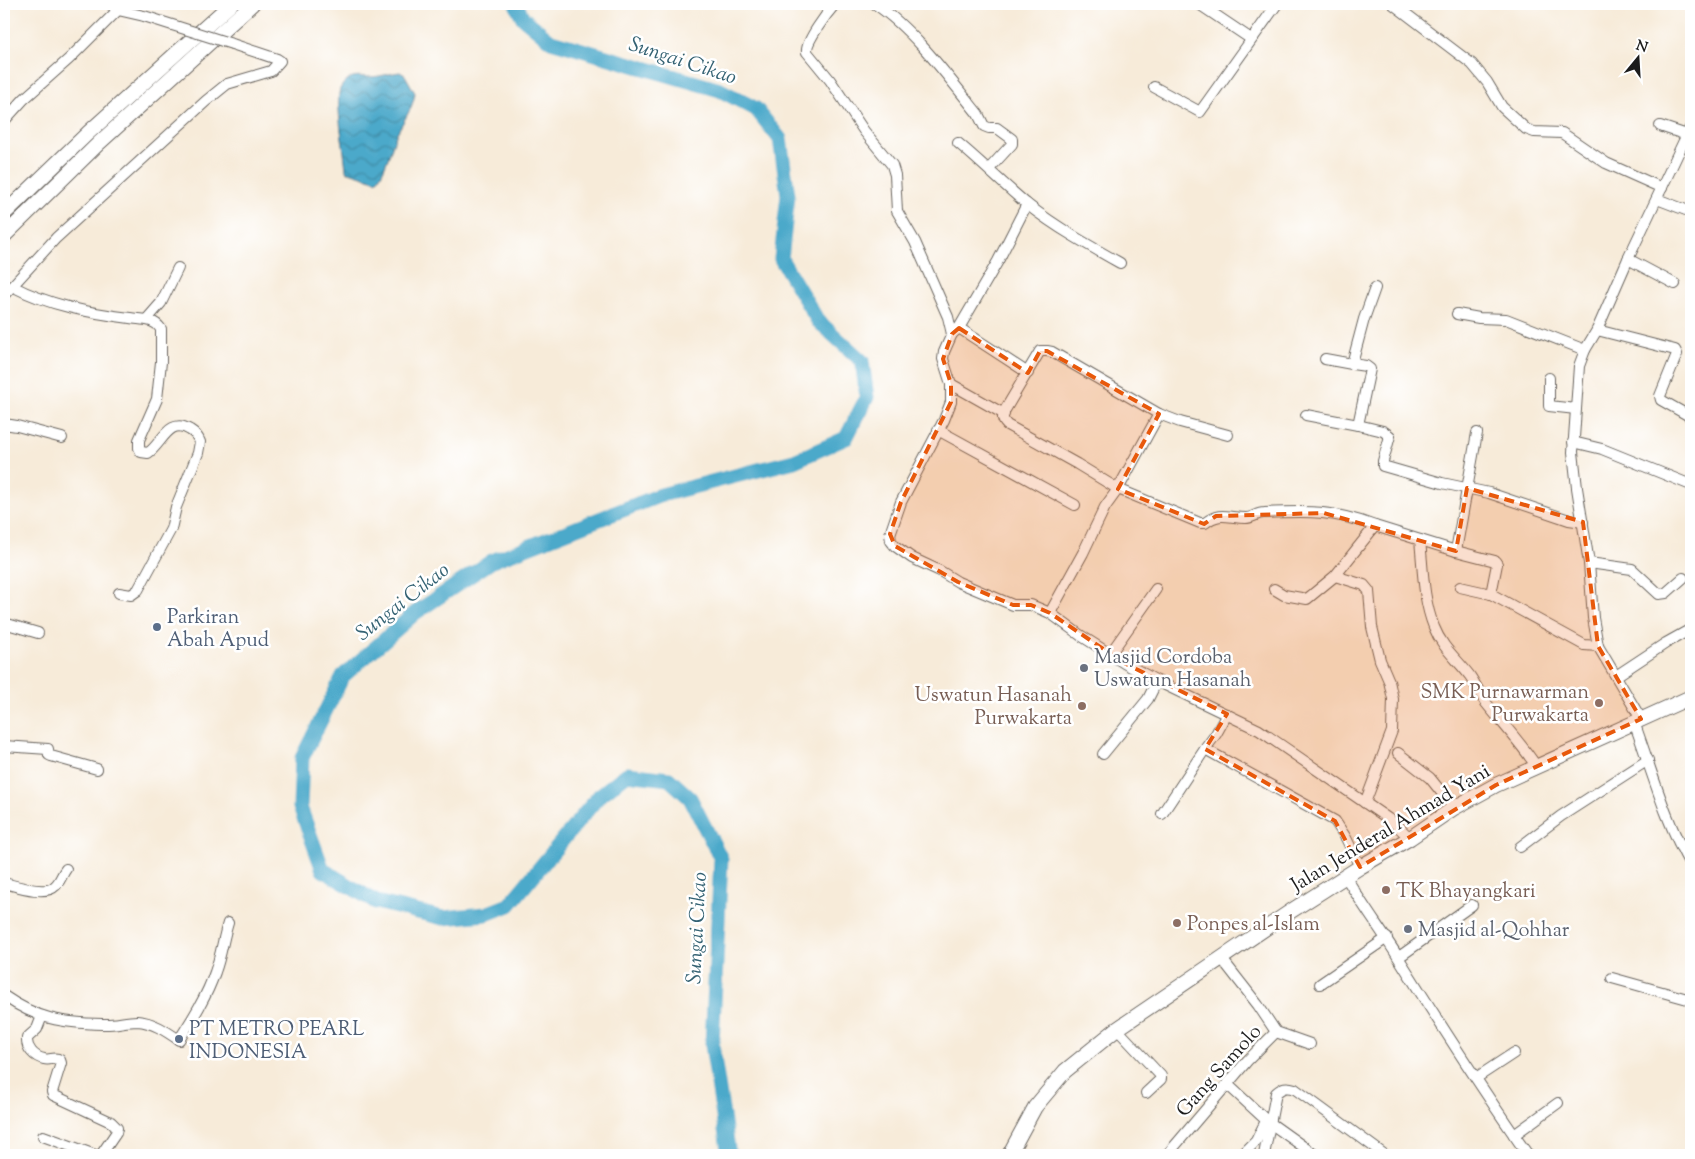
<svg xmlns="http://www.w3.org/2000/svg" width="1695" height="1159" font-family="'Sorts Mill Goudy',serif">
<style>
.water{fill:url(#water-waves);stroke:#346273}
.lines{fill:none;stroke-linecap:round;stroke-linejoin:round}
.river{stroke:#4ca9ca;stroke-width:15}
.minor-casing{stroke:#69645e;stroke-width:12}
.highway-casing{stroke:#69645e;stroke-width:16}
.minor{stroke:#fff;stroke-width:10}
.highway{stroke:#fff;stroke-width:14}
.minor-bridge-casing{stroke:#69645e;stroke-width:12;stroke-linecap:butt}
.minor-bridge{stroke:#fff;stroke-width:10}
.marked{fill:#e8590c;fill-opacity:0.2;stroke:#e8590c;stroke-width:4;stroke-dasharray:10 6;stroke-linejoin:round}
.service-dot{fill:#5c6f8a;stroke:#fff;stroke-width:2}
.worship-dot{fill:#6b7280;stroke:#fff;stroke-width:2}
.education-dot{fill:#8d6e63;stroke:#fff;stroke-width:2}
.labels{text-anchor:middle;stroke-width:5;stroke-linejoin:round;paint-order:stroke}
.service-label{font-size:20px;fill:#4e5e75;stroke:#fff;text-anchor:start}
.worship-label{font-size:20px;fill:#5b616d;stroke:#fff;text-anchor:start}
.education-label{font-size:20px;fill:#785e54;stroke:#fff;text-anchor:end}
.street-label{font-size:20px;fill:#1c1c1c;stroke:#fff}
.water-label{font-size:21px;font-style:italic;fill:#346273;stroke:#fff}
</style>
<defs>
<pattern id="water-waves" width="16" height="10" patternUnits="userSpaceOnUse" patternTransform="scale(1.25)"><rect width="16" height="10" fill="#4ca9ca"/><path d="M0 5q4-4 8 0t8 0" fill="none" stroke="#3e89a3"/></pattern>
</defs>
<rect width="100%" height="100%" fill="#fff"/>
<filter id="ink" filterUnits="userSpaceOnUse"><feTurbulence type="fractalNoise" baseFrequency=".02" numOctaves="2"/><feDisplacementMap in="SourceGraphic" scale="10" xChannelSelector="R" yChannelSelector="G"/><feConvolveMatrix kernelMatrix="1 2 1 2 8 2 1 2 1" color-interpolation-filters="sRGB"/></filter>
<filter id="wash" filterUnits="userSpaceOnUse"><feTurbulence type="fractalNoise" baseFrequency=".0096" numOctaves="4" result="noise"/><feDisplacementMap in="SourceGraphic" scale="20" xChannelSelector="R" yChannelSelector="G"/><feGaussianBlur stdDeviation="1.12" result="paint"/><feColorMatrix in="noise" values="0 0 0 0 0 0 0 0 0 0 0 0 0 0 0 0 0 1.4 0 .05"/><feComposite in="paint" operator="in"/></filter>
<g filter="url(#wash)">
<rect width="100%" height="100%" fill="#f7ebd9"/>
<path class="water" d="M 400,72 L 405,75 L 415,93 C 413,108 404,120 397,133 C 390,150 387,167 377,181 L 346,171 C 345,153 335,103 340,89 C 342,85 346,80 350,78 C 357,75 363,77 370,77 C 380,77 390,73 400,72 Z"/>
<g class="lines">
<path class="river" d="M 516,4 L 523,18 L 551,41 L 720,90 L 756,109 L 780,139 L 788,195 L 781,259 L 818,321 L 862,361 L 867,397 L 846,438 L 794,461 L 661,495 L 492,561 L 415,613 L 343,676 L 302,758 L 300,807 L 323,870 L 376,902 L 443,918 L 486,914 L 509,905 L 599,796 L 627,774 L 669,779 L 690,798 L 721,859 L 712,1045 L 729,1155"/>
</g>
</g>
<g filter="url(#ink)">
<g class="lines">
<defs>
<g id="minor">
<path d="M 110,4 L 118,10 L 144,16"/>
<path d="M 835,4 C 828,12 805,42 807,52 L 830,80 L 864,131 L 892,165 L 895,175 L 897,211 L 915,242 L 948,317 L 952,334 L 944,352 L 943,359 L 951,384 L 951,402 L 944,420 L 901,502 L 890,534 L 891,541 L 895,546 L 912,558 L 940,571 L 958,582 L 1013,605 L 1031,605 L 1050,613 L 1080,635 L 1124,663 L 1157,681 L 1259,730 L 1393,822 L 1410,838"/>
<path d="M 875,4 C 913,29 949,78 978,114 L 984,126 L 989,128 L 997,128 L 1012,139 L 1012,144 L 989,169"/>
<path d="M 1199,4 L 1251,39"/>
<path d="M 1393,4 L 1472,64 L 1487,82 L 1502,107 L 1526,129 L 1534,132 L 1562,133 L 1606,163 L 1662,188"/>
<path d="M 1154,87 L 1200,112 L 1277,4"/>
<path d="M 4,121 L 24,99 L 69,59 L 118,10"/>
<path d="M 1660,126 L 1690,136"/>
<path d="M 958,143 C 982,163 1004,185 1028,205 C 1056,227 1088,245 1120,263"/>
<path d="M 1657,199 L 1691,212"/>
<path d="M 1628,259 L 1675,284"/>
<path d="M 12,286 C 48,305 89,313 130,318 C 141,320 154,318 161,329 L 161,362 L 157,399 L 139,440 L 139,448 L 141,452 L 148,453 C 162,444 169,416 190,430 C 195,433 198,437 200,442 L 198,453 L 176,507 L 171,529 L 138,590 L 131,595 L 119,593"/>
<path d="M 1375,288 L 1364,319 L 1352,364 L 1366,366 L 1370,369 L 1358,425 L 1383,431 L 1390,436 L 1383,461 L 1383,466 L 1442,483 L 1489,493 L 1569,520 L 1583,522"/>
<path d="M 4,295 L 56,238 L 206,101 L 227,84 L 271,71 L 280,61 L 277,59 L 232,44"/>
<path d="M 1457,314 L 1479,318 L 1506,319 L 1585,350"/>
<path d="M 147,319 L 161,303 L 178,268"/>
<path d="M 959,328 L 1028,373"/>
<path d="M 1597,330 L 1675,350 L 1677,354 L 1660,396 L 1661,400 L 1691,417"/>
<path d="M 952,334 L 959,328 L 998,261 L 1027,204"/>
<path d="M 1325,359 L 1352,364"/>
<path d="M 1549,378 L 1549,406 L 1576,409"/>
<path d="M 951,384 L 1004,414"/>
<path d="M 1159,414 L 1180,422 L 1228,435"/>
<path d="M 1306,415 L 1358,425"/>
<path d="M 4,424 L 17,426 L 62,438"/>
<path d="M 938,430 L 1075,505"/>
<path d="M 1573,442 L 1602,449 L 1691,485"/>
<path d="M 1420,540 C 1423,569 1423,600 1434,627 C 1442,648 1458,660 1470,676 C 1476,685 1480,694 1486,703 C 1503,724 1521,743 1536,766"/>
<path d="M 1456,551 L 1477,433"/>
<path d="M 1589,563 L 1632,569 L 1659,594 L 1666,593 L 1683,578"/>
<path d="M 1335,576 L 1364,585 L 1369,591 L 1372,627 L 1380,660 L 1389,681 L 1393,699 L 1392,731 L 1365,803"/>
<path d="M 1460,587 L 1491,594"/>
<path d="M 1274,589 L 1284,595 L 1307,599 L 1335,576 L 1375,526 L 1456,551 L 1495,561 L 1497,564 L 1491,594 L 1584,645 L 1598,646"/>
<path d="M 1050,613 L 1083,553 L 1105,507 L 1118,489 L 1159,414 L 1052,352 L 1047,351 L 1040,351 L 1005,410 C 1002,417 1002,420 1007,425 L 1077,464 L 1118,489 L 1200,523 L 1205,523 C 1220,511 1228,518 1246,518 C 1252,518 1257,513 1264,513 C 1308,511 1333,510 1375,526"/>
<path d="M 4,623 L 38,633"/>
<path d="M 1110,654 L 1156,589"/>
<path d="M 1616,676 L 1666,643 L 1691,629"/>
<path d="M 1227,714 L 1216,734 L 1205,749 L 1335,821 L 1346,838 L 1360,867"/>
<path d="M 1641,719 L 1598,646 L 1593,618 L 1589,563 L 1577,488 L 1573,452 L 1579,366 L 1585,350 L 1597,330 L 1628,259 L 1691,126"/>
<path d="M 1634,722 C 1652,771 1665,821 1691,866"/>
<path d="M 4,746 L 48,749 L 49,755 L 51,756 L 97,769"/>
<path d="M 1398,753 L 1430,778 L 1454,808"/>
<path d="M 1103,754 L 1148,699 L 1157,681"/>
<path d="M 1162,814 L 1205,749"/>
<path d="M 1680,846 L 1691,842"/>
<path d="M 1520,847 L 1561,816 L 1648,760"/>
<path d="M 1346,877 C 1362,905 1381,930 1398,957 C 1440,1024 1483,1091 1528,1155"/>
<path d="M 4,883 C 16,886 46,896 55,886 C 60,882 62,874 66,869"/>
<path d="M 1399,957 L 1472,905"/>
<path d="M 1612,978 L 1691,1000"/>
<path d="M 1320,984 L 1387,938"/>
<path d="M 4,996 C 37,1019 62,1023 102,1024 C 114,1025 125,1021 137,1021 C 153,1022 166,1031 179,1040 C 193,1018 207,996 215,972 C 221,956 223,939 228,923"/>
<path d="M 42,1016 L 37,1029 L 27,1038 C 26,1048 34,1057 44,1059 C 51,1061 54,1056 60,1060 L 61,1063 L 52,1092 L 53,1095 L 111,1122 L 117,1128 L 116,1133 L 101,1155"/>
<path d="M 1117,1029 L 1161,1076 L 1161,1079 L 1146,1093"/>
<path d="M 1276,1032 L 1310,1044"/>
<path d="M 1476,1078 L 1514,1053"/>
<path d="M 1227,1084 L 1266,1120 L 1315,1155"/>
<path d="M 1514,1135 L 1558,1103"/>
<path d="M 43,1136 L 95,1155"/>
<path d="M 1167,1155 L 1247,1061 L 1276,1032 L 1258,1005 L 1222,959"/>
<path d="M 1242,1155 L 1256,1141 L 1266,1121"/>
<path d="M 1264,1155 L 1276,1093 C 1283,1087 1286,1086 1295,1089 L 1385,1155"/>
</g>
<g id="highway">
<path d="M 4,214 L 88,133 L 231,4"/>
<path d="M 4,236 L 99,143 L 252,4"/>
<path d="M 1009,1155 L 1035,1107 L 1065,1071 L 1117,1029 L 1291,911 L 1360,867 L 1410,838 L 1454,808 L 1496,785 L 1691,697"/>
</g>
</defs>
<use href="#minor" class="minor-casing"/>
<use href="#highway" class="highway-casing"/>
<use href="#minor" class="minor"/>
<use href="#highway" class="highway"/>
<defs>
<path id="minor-bridge" d="M 144,16 L 232,44"/>
</defs>
<use href="#minor-bridge" class="minor-bridge-casing"/>
<use href="#minor-bridge" class="minor-bridge"/>
</g>
</g>
<path class="marked" d="M 959,328 L 1028,373 L 1040,351 L 1047,351 L 1159,414 L 1118,489 L 1204,524 L 1216,516 L 1324,513 L 1456,551 L 1467,488 L 1583,522 L 1598,646 L 1641,719 L 1496,785 L 1360,867 L 1335,821 L 1205,749 L 1227,714 L 1124,663 L 1050,613 L 1031,605 L 1013,605 L 958,582 L 895,546 L 890,534 L 901,502 L 951,402 L 951,384 L 943,359 L 952,334 Z"/>
<g class="service-dot">
<circle cx="157" cy="627" r="5"/>
<circle cx="179" cy="1039" r="5"/>
</g>
<g class="worship-dot">
<circle cx="1084" cy="668" r="5"/>
<circle cx="1408" cy="929" r="5"/>
</g>
<g class="education-dot">
<circle cx="1599" cy="703" r="5"/>
<circle cx="1082" cy="706" r="5"/>
<circle cx="1386" cy="890" r="5"/>
<circle cx="1177" cy="923" r="5"/>
</g>
<g class="labels">
<g class="service-label">
<text x="167" y="623">Parkiran<tspan x="167" dy="23">Abah Apud</tspan></text>
<text x="189" y="1035">PT METRO PEARL<tspan x="189" dy="23">INDONESIA</tspan></text>
</g>
<g class="worship-label">
<text x="1094" y="663">Masjid Cordoba<tspan x="1094" dy="23">Uswatun Hasanah</tspan></text>
<text x="1418" y="936">Masjid al-Qohhar</text>
</g>
<g class="education-label">
<text x="1589" y="698">SMK Purnawarman<tspan x="1589" dy="23">Purwakarta</tspan></text>
<text x="1072" y="701">Uswatun Hasanah<tspan x="1072" dy="23">Purwakarta</tspan></text>
<text x="1396" y="897" text-anchor="start">TK Bhayangkari</text>
<text x="1187" y="930" text-anchor="start">Ponpes al-Islam</text>
</g>
<g class="street-label">
<text transform="translate(1390 827) rotate(-31)" y="7">Jalan Jenderal Ahmad Yani</text>
<text transform="translate(1218 1070) rotate(-48)" y="7">Gang Samolo</text>
</g>
<g class="water-label">
<text transform="translate(683 60) rotate(18)" y="7">Sungai Cikao</text>
<text transform="translate(402 601) rotate(-38)" y="7">Sungai Cikao</text>
<text transform="translate(696 928) rotate(-87)" y="7">Sungai Cikao</text>
</g>
</g>
<rect width="1695" height="1159" fill="none" stroke="#fff" stroke-width="20"/>
<g transform="translate(1638 58) rotate(18)" stroke="#ffffff" stroke-width="4" paint-order="stroke">
<path d="M0-4L9 19L0 12L-9 19Z" fill="#1c1c1c"/>
<text y="-8" font-size="14" font-weight="bold" text-anchor="middle" fill="#1c1c1c">N</text>
</g>
</svg>
